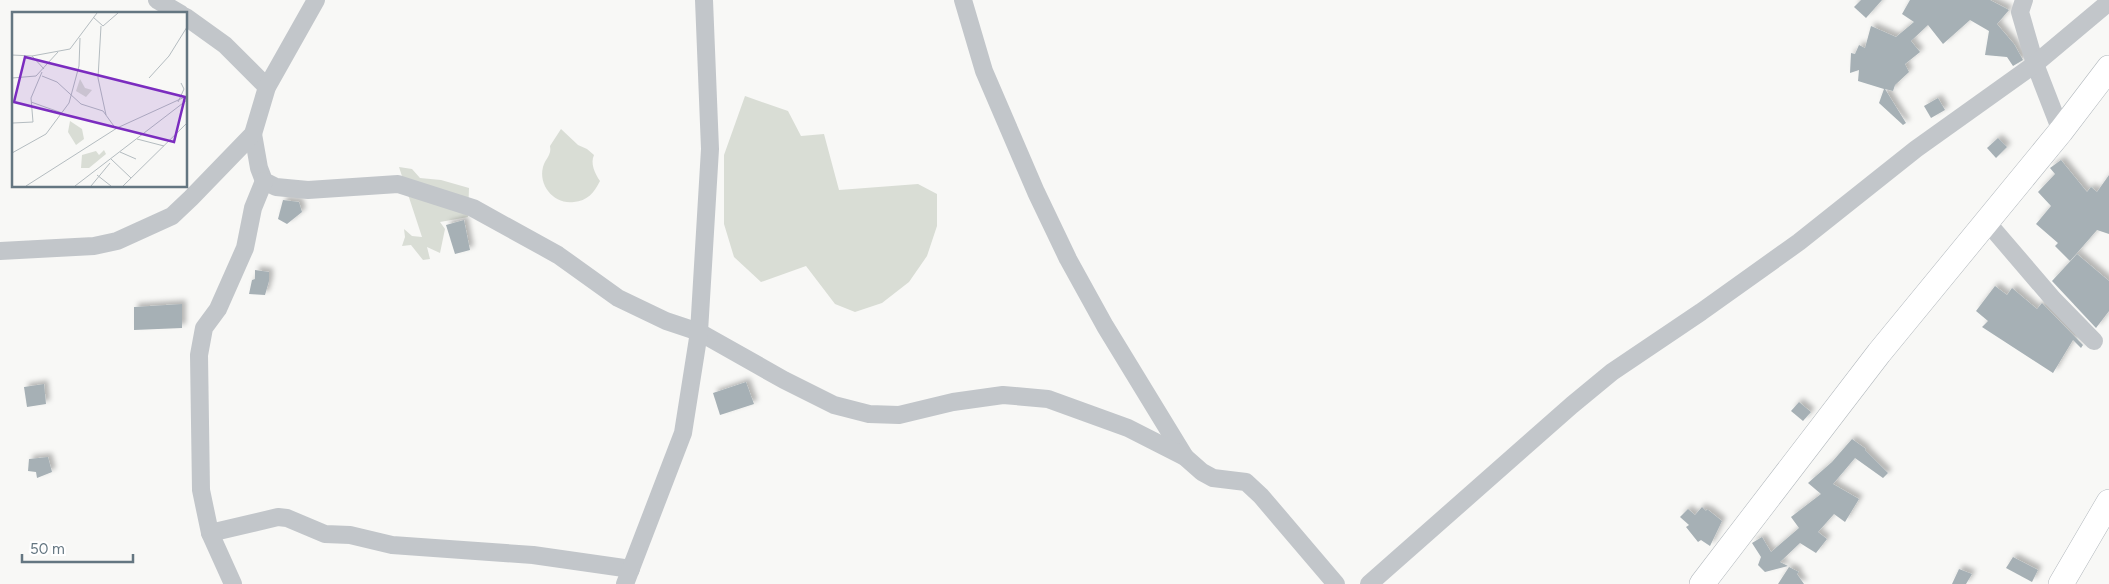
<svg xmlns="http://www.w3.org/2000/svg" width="2109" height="584" font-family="Figtree,sans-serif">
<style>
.green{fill:#d9ddd5}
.building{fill:#a6b0b5;filter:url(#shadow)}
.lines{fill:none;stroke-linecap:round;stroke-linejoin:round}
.secondary-casing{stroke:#b2b8bd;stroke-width:26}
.street{stroke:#c2c6ca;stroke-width:18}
.secondary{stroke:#fff;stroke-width:25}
.inset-road{fill:none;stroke:#b4bcc0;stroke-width:1}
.view{fill:#7b2cbf;fill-opacity:0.15;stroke:#7b2cbf;stroke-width:2.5}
.inset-edge{fill:none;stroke:#647681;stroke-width:2.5}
</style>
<defs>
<filter id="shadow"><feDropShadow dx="4" dy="-4" stdDeviation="2.5" flood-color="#0004"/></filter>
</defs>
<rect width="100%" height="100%" fill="#f8f8f6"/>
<g class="green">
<path d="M 745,96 L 788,111 L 801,136 L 824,134 L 839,190 L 918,184 L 937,194 L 937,226 L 927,256 L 909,282 L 882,303 L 855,312 L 835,304 L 806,266 L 761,282 L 734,257 L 724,224 L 724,155 Z"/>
<path d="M 561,129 L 578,145 L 587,149 L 594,155 C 590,163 595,174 600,181 C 594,193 587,201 574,202 C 555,205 538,186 543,167 C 545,159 552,155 550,146 Z"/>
<path d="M 399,167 L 412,169 L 420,178 L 441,180 L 469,188 L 468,217 L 440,222 L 445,229 L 440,253 L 427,247 L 430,259 L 423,260 L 411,245 L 402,246 L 405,237 L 404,229 L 412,236 L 422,237 Z"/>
</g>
<g class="building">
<path d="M 1861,0 L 1882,0 L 1866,18 L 1854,7 Z"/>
<path d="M 1910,0 L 1990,0 L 2009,10 L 1997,24 L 2014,44 L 2023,60 L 2013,66 L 2007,57 L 1985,55 L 1989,31 L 1970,20 L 1943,44 L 1928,25 L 1911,41 L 1920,52 L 1905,64 L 1909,72 L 1895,85 L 1893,91 L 1885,89 L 1906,123 L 1903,125 L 1879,103 L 1884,89 L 1858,81 L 1859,70 L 1850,73 L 1851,53 L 1855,54 L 1859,45 L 1865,48 L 1871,26 L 1896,37 L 1914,22 L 1902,14 Z"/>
<path d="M 1938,98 L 1945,110 L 1931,118 L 1924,106 Z"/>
<path d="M 1998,138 L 2007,147 L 1996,158 L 1987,148 Z"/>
<path d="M 2061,160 L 2087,192 L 2091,187 L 2097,192 L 2109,175 L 2109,234 L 2097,230 L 2070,261 L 2055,246 L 2058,243 L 2036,224 L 2051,206 L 2038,192 L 2055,174 L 2050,168 Z"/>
<path d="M 283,200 L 299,202 L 302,212 L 287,224 L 278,219 Z"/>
<path d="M 464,220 L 470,250 L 455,254 L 446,225 Z"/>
<path d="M 2077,254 L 2109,281 L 2109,311 L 2096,328 L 2052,281 Z"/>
<path d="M 255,270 L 269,272 L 269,281 L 265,295 L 249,294 L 252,280 L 255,279 Z"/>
<path d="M 1995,286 L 2007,295 L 2012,288 L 2037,309 L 2042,303 L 2083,345 L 2081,348 L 2073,340 L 2053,373 L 1982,327 L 1988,321 L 1976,311 Z"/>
<path d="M 182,304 L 182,328 L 134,330 L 134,307 Z"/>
<path d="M 746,382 L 754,404 L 720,415 L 713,393 Z"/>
<path d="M 44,384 L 46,404 L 27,407 L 24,387 Z"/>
<path d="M 1799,402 L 1811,412 L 1803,421 L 1791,411 Z"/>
<path d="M 1852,439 L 1866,449 L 1865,450 L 1888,473 L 1883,478 L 1855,458 L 1833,484 L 1859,499 L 1845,522 L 1834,514 L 1818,532 L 1827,539 L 1816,553 L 1800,543 L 1780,562 L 1788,566 L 1765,572 L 1758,565 L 1761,557 L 1752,543 L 1762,537 L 1771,552 L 1799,528 L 1791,517 L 1821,494 L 1808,483 L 1832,462 Z"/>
<path d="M 48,457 L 52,472 L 37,478 L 36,472 L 28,471 L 29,459 Z"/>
<path d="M 1702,507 L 1706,511 L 1707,509 L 1722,521 L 1710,546 L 1701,540 L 1698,542 L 1686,527 L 1689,525 L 1680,517 L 1688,509 L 1695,515 Z"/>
<path d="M 2013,557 L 2038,570 L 2032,582 L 2006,568 Z"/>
<path d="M 1789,567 L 1799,572 L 1797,574 L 1804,584 L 1778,584 Z"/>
<path d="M 1959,569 L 1972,574 L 1966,584 L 1952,584 Z"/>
</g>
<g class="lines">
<defs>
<g id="secondary">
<path d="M 1702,584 L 1879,353 L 2061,131 L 2109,68"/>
<path d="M 2061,584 L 2109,502"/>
</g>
</defs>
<use href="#secondary" class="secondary-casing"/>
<g class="street">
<path d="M 157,0 L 181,14"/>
<path d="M 963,0 L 984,71 L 1036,192 L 1068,259 L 1105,326 L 1185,457"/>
<path d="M 2024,0 L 2020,12 L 2035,64 L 2061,131"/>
<path d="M 186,17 L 225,45 L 267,87"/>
<path d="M 253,134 L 259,168 L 264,181 L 276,187 L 308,190 L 398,184 L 473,208 L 558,255 L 618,298 L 666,321 L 699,332 L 784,380 L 834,405 L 869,414 L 899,415 L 953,402 L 1003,395 L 1048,399 L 1128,428 L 1185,457 L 1202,472 L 1213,478 L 1246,482 L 1261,496 L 1336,584"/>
<path d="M 1987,222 L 2053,299 L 2094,341"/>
<path d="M 0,251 L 94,246 L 117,241 L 172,216 L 191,198 L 253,134 L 267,87 L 316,0"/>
<path d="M 210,533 L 278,517 L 287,518 L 325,534 L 350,535 L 392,545 L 533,555 L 631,569"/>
<path d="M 233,584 L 210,533 L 201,490 L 199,355 L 204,328 L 218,309 L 245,248 L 253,208 L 264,181"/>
<path d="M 625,584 L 683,433 L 699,332 L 710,149 L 704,0"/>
<path d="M 1369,584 L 1572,405 L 1612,372 L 1701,312 L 1799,242 L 1916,149 L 2035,64 L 2109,2"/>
</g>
<use href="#secondary" class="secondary"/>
</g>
<g transform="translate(12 12)">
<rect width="175" height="175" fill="#f8f8f6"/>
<path d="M 68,67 L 73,76 L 80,78 L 74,85 L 64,79 ZM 58,109 L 70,117 L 72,127 L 64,133 L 56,120 ZM 92,138 L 94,142 L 77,156 L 69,156 L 70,143 L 84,139 L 87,143 Z" fill="#d9ddd5"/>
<path class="inset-road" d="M 81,5 L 91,14 L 106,1M 89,14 L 86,66 L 94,103M 0,43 L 20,44 L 58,37 L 85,1M 20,44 L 32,57M 30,64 L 45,70 L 69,92 L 91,99 L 104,117M 0,66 L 24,64 L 46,40M 137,66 L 157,44 L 175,15M 19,90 L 50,101M 166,90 L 172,77 L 169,71M 1,111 L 21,110 L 19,86 L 30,60M 125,127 L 152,134M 108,140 L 124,147M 0,141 L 34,122 L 57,91 L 67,54 L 68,26M 99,147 L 119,166M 85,163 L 99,174M 14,174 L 105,116 L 175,84M 63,174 L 175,88M 79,174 L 98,151M 111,174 L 175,111"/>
<path class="view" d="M 13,45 L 173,85 L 162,130 L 2,90 Z"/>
<rect width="175" height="175" class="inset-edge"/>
</g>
<path d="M22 554v8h111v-8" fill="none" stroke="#647681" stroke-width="2.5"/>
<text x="30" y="554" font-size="15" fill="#647681" stroke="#ffffff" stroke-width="4" paint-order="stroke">50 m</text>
</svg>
